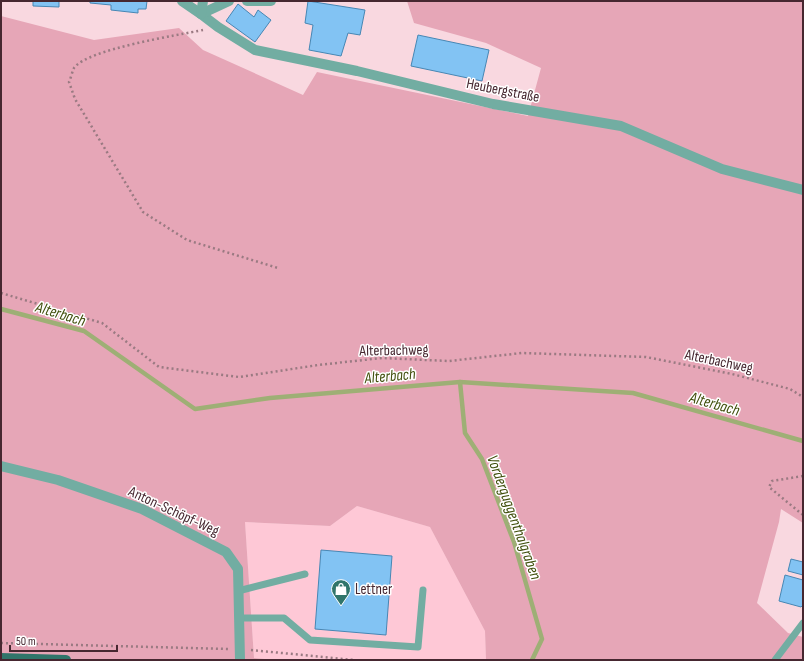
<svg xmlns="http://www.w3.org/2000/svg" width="804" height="661" font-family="'Sofia Sans Condensed',sans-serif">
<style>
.built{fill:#fec8d6}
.green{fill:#e6a6b7}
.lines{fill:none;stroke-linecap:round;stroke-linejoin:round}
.stream{stroke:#9eaf75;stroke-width:4.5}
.building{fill:#82c3f3;stroke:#4787b4}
.path{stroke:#9a7a82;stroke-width:2.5;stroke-dasharray:2 3;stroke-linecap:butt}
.lane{stroke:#72ada2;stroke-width:7}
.street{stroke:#72ada2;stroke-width:10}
.primary{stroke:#30756a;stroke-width:10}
.labels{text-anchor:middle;stroke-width:3;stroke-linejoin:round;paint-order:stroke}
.street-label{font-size:15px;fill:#462730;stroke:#fff}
.poi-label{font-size:15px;fill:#462730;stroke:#fff;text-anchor:start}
.water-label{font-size:16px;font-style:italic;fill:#42500e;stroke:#fff}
</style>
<rect width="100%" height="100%" fill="#f9d8e0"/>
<path class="built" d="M 357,506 L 430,527 L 485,631 L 486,660 L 276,660 L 254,658 L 245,522 L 330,526 Z"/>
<path class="green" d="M 407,1 L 803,1 L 803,523 L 781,509 L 779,522 L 757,603 L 788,633 L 803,637 L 803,660 L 486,660 L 485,631 L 430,527 L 357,506 L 330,526 L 245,522 L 254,658 L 276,660 L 1,660 L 1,16 L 94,40 L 179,28 L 203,50 L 303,95 L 317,72 L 528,116 L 541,68 L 486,43 L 414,23 Z"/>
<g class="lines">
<g class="stream">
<path d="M 1,309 L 84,331 L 195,409 L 270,398 L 460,382 L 633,393 L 803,441"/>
<path d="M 460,382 L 465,433 L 482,459 L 514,542 L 542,639 L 532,660"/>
</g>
</g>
<g class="building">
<path d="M 33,1 L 59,1 L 59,7 L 33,6 Z"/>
<path d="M 90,1 L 147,1 L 146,9 L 138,9 L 138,13 L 111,10 L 111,5 L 90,3 Z"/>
<path d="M 308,1 L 365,10 L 360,35 L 348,33 L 341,56 L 309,50 L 313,25 L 305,23 Z"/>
<path d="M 238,4 L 254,17 L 258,10 L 271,20 L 255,42 L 226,21 Z"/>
<path d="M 418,35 L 489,50 L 482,81 L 411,66 Z"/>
<path d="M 321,550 L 392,556 L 386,635 L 315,629 Z"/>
<path d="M 791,559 L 803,562 L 803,575 L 788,571 Z"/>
<path d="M 785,575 L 803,580 L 803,605 L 801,607 L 779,601 Z"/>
</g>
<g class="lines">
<g class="path">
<path d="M 203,30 C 179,35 87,49 74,68 C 72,72 71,78 69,82 L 75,99 L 143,212 L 187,240 L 278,268"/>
<path d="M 1,293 L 102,323 L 159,367 L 239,377 L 318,365 L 382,358 L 449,361 L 522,353 L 646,357 L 732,374 L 790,389 L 803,397"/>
<path d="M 803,476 L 772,481 L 769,487 L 803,515"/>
<path d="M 1,643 L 228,649"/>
<path d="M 251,650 L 354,660"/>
</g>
<g class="lane">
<path d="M 238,591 L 305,574"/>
<path d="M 239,618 L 284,618 L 310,640 L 418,647 L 423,590"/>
<path d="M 775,660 L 803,623"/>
</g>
<g class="street">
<path d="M 182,1 L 201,14 L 218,27 L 255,50 L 357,71 L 493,104 L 621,126 L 722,169 L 803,190"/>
<path d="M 247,1 L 271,1"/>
<path d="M 201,14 L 229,1"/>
<path d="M 201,14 L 203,1"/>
<path d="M 1,466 L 58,480 L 142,509 L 226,552 L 238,569 L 240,660"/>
</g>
<path class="primary" d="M 1,658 L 66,660"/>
</g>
<defs>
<symbol id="shop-pin" viewBox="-11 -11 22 30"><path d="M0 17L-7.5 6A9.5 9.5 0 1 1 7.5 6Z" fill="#30756a" stroke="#fff"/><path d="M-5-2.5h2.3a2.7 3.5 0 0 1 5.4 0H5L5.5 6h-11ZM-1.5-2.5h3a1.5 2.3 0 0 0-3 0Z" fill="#fff"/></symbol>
</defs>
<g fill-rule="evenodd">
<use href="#shop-pin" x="330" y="578" width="22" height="30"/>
</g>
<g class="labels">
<g class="street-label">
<text transform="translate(503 90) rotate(11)" y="5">Heubergstraße</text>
<text transform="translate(394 350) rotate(-1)" y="5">Alterbachweg</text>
<text transform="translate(719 361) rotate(12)" y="5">Alterbachweg</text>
<text transform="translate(174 511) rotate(25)" y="5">Anton-Schöpf-Weg</text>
</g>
<g class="poi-label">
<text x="355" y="594">Lettner</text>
</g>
<g class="water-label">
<text transform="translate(61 313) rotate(17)" y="6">Alterbach</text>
<text transform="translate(390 375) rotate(-5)" y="6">Alterbach</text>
<text transform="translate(715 403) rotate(16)" y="6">Alterbach</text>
<text transform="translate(515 517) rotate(70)" y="6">Vorderguggenthalgraben</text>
</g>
</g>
<rect width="804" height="661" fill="none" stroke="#462730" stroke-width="4"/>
<path d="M10 645v6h107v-6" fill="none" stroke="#462730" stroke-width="2"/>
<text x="16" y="645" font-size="12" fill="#462730" stroke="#ffffff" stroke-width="3" paint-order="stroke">50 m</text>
</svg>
